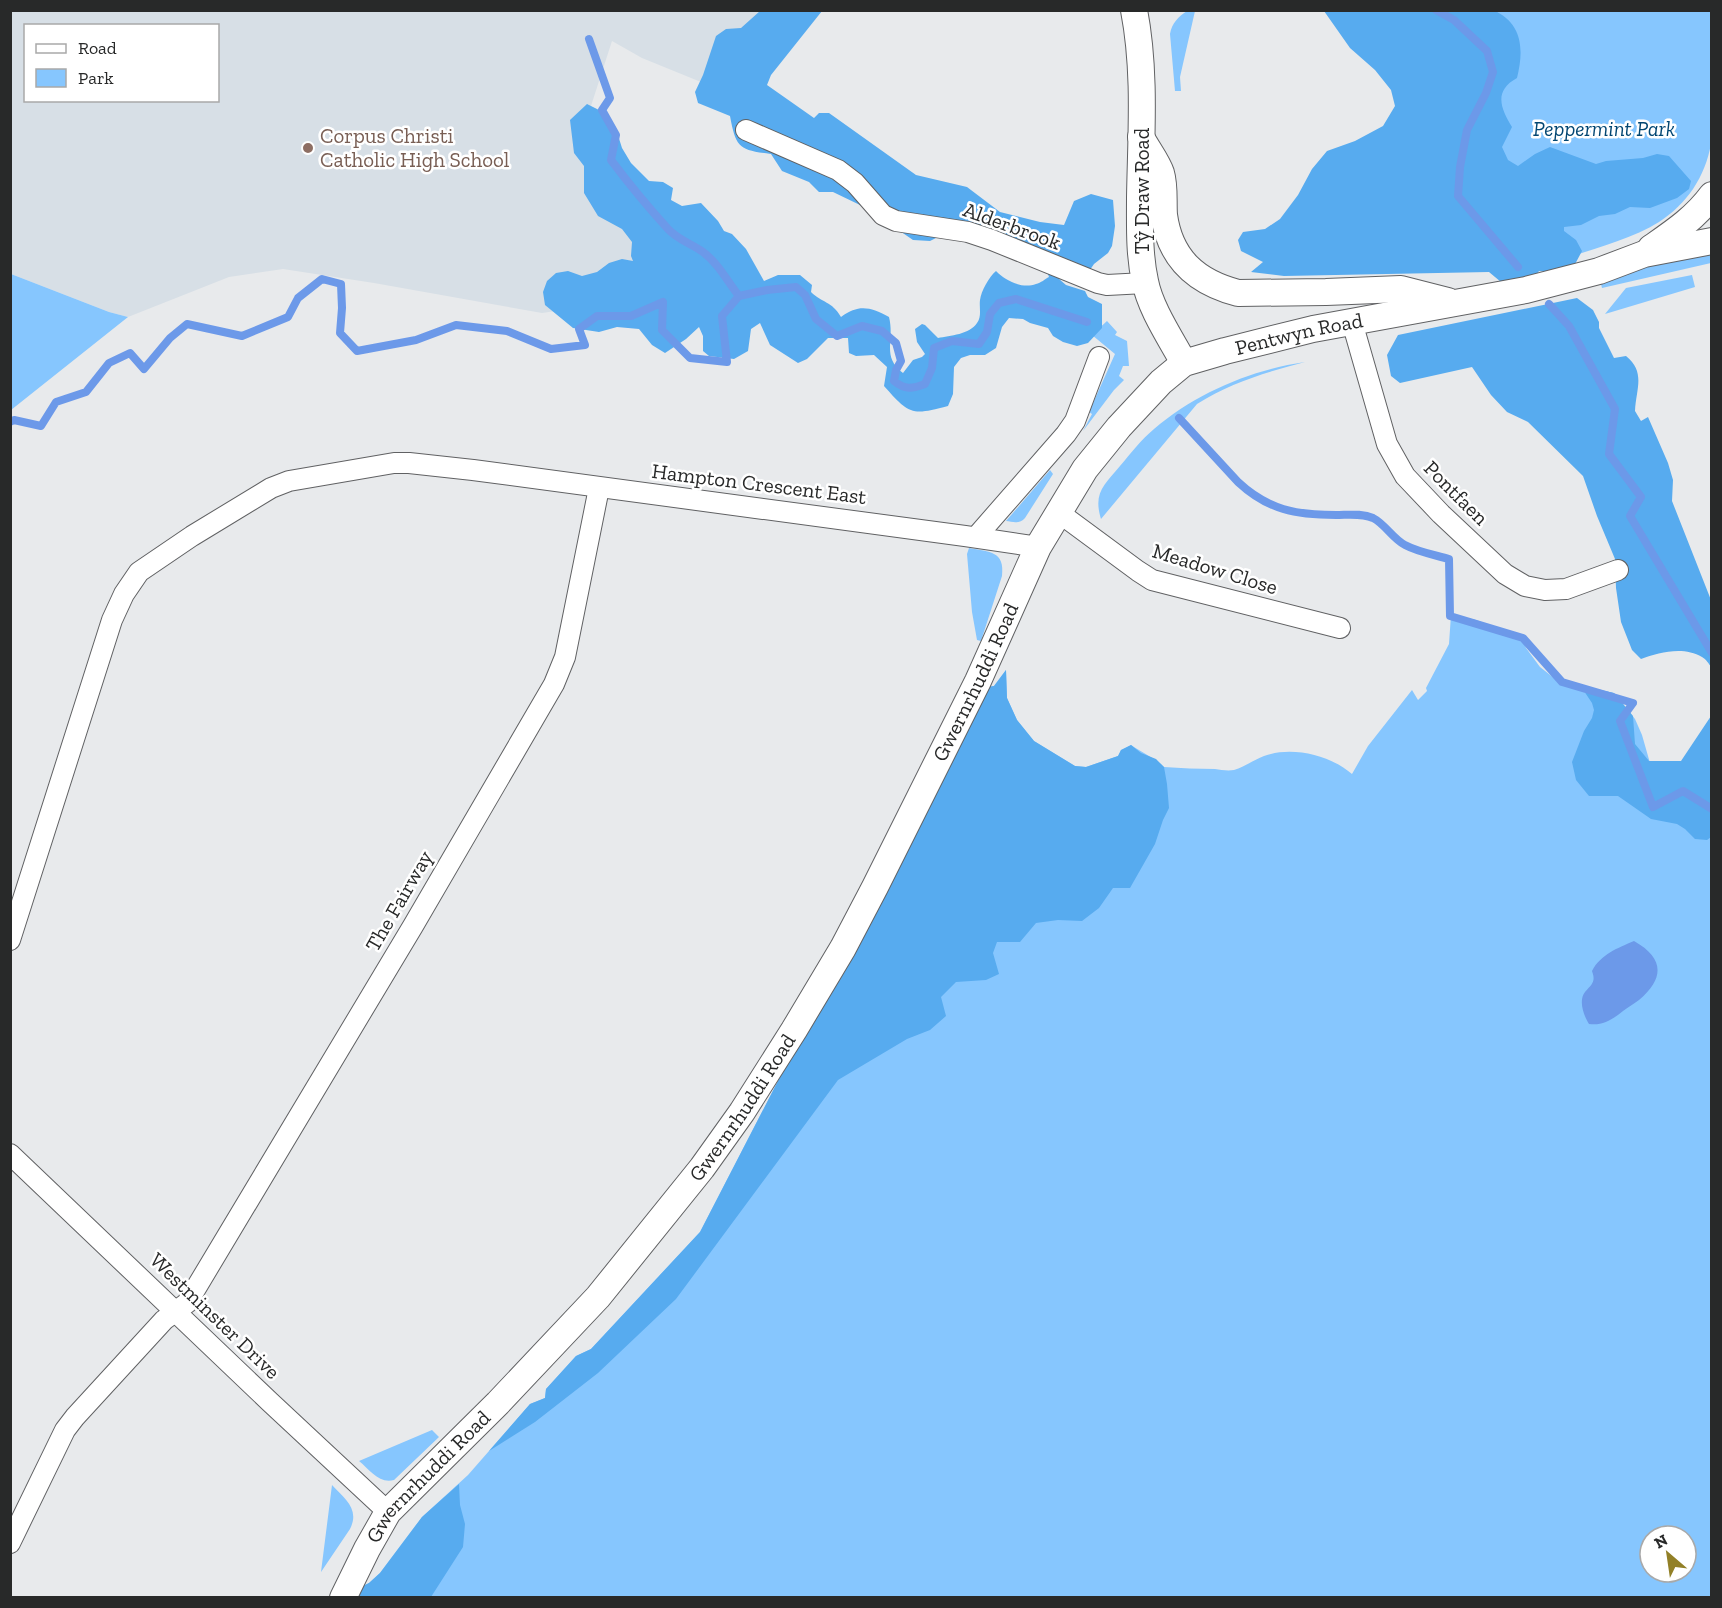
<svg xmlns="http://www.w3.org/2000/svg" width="1722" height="1608" font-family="'Zilla Slab',serif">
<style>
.built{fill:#d7dfe6;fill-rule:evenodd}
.green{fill:#86c6fe;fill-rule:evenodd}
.forest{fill:#57abef}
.water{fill:#6c99e9}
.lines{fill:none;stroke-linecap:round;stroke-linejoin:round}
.stream{stroke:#6c99e9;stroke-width:8}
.minor-casing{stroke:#606163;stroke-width:22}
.tertiary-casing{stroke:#606163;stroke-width:28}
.minor{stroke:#fff;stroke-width:20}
.tertiary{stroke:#fff;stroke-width:26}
.education-dot{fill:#8d6e63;stroke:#fff;stroke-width:2}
.labels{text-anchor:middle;stroke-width:5;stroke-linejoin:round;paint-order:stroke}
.park-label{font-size:21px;font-style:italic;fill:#024672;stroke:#fff}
.education-label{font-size:21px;fill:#785e54;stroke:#fff;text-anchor:start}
.street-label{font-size:21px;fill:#282929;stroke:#fff}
</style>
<rect width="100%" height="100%" fill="#e8eaec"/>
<path class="built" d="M 10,11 L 788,11 L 723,91 L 642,58 L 612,41 L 590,109 L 603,169 L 743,284 L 542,313 L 374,283 L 283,269 L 229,277 L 128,317 L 109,312 L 11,274 ZM 26,26 L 218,26 L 218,100 L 26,100 Z"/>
<g class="green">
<path d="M 1187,11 L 1195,11 L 1180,77 L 1181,91 L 1175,91 L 1170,34 C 1172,23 1178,17 1187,11 Z"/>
<path d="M 1475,11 L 1711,11 C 1711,37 1711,63 1711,89 C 1711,106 1714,128 1711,144 C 1705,177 1687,204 1659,222 C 1635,237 1600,247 1573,256 L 1491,179 Z"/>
<path d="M 1711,251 L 1711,263 L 1602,288 L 1601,284 L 1670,258 Z"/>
<path d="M 11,274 L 109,312 L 128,317 L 11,410 Z"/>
<path d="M 1692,275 L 1695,287 L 1605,314 L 1626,288 Z"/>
<path d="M 1107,321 L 1117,332 L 1115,335 L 1127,341 L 1129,366 L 1123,366 L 1119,376 L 1124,380 L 1114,390 L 1083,431 L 1092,414 L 1089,412 L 1115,354 L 1092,335 Z"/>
<path d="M 1305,362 C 1267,372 1230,383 1197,404 L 1101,519 C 1093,493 1104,485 1120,466 C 1131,453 1141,440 1154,429 C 1196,393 1251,370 1305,362 Z"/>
<path d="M 1050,470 L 1053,474 L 1025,518 C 1020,524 1013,522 1006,521 Z"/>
<path d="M 969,548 C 990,552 1005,551 1002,576 L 981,641 L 977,640 L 972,612 L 967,554 Z"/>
<path d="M 1451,615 C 1467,620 1478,616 1491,629 L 1501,630 L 1522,639 L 1526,648 L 1540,667 L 1564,686 L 1593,688 L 1614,693 L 1635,719 L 1642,735 L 1654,777 L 1711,760 L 1711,1597 L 354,1598 L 361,1587 L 369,1583 L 380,1573 L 422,1517 L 468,1475 L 530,1404 L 545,1398 L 546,1389 L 576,1356 L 591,1349 L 700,1232 L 981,688 L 994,686 L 1006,670 L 1007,698 L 1017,720 L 1034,741 L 1075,766 L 1086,767 L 1118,756 L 1121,750 L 1131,745 C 1142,753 1154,757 1164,767 C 1181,768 1198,769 1215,769 C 1221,770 1228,771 1234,770 C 1244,767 1254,760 1264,756 C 1292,746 1330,755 1352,774 L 1368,746 L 1412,690 L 1418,700 L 1427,691 L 1426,688 L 1449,644 ZM 1650,1536 L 1686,1536 L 1686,1572 L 1650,1572 Z"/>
<path d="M 432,1430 L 439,1437 L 394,1480 C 379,1484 370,1470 359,1461 Z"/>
<path d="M 332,1485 C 345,1499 360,1509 350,1529 L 321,1572 Z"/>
</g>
<g class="forest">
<path d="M 1493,10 C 1523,23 1524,50 1517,78 C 1493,91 1501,109 1512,127 L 1502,147 L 1508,160 L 1518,166 L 1535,154 L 1550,147 L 1596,164 L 1606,161 L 1643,158 L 1657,154 L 1669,156 L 1691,181 L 1689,189 L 1677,198 L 1650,208 L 1630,207 L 1615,214 L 1599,216 L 1581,225 L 1564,227 L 1564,231 L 1576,240 L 1582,251 L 1573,268 L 1566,271 L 1554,269 L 1549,272 L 1539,271 L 1533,280 L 1507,287 L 1489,272 L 1284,276 L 1251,272 L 1263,262 L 1241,251 L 1238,240 L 1243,232 L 1265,229 L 1280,219 L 1298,195 L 1312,169 L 1327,151 L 1355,141 L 1383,126 L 1395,106 L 1391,90 L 1375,70 L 1350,48 L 1324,11 Z"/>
<path d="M 760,11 L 822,11 L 771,75 L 767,85 L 814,118 L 819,113 L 829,113 L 916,175 L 967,187 L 1000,212 L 1040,222 L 1064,225 L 1074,201 L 1091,194 L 1113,200 L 1115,226 L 1112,246 L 1108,253 L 1094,264 L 1081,283 L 1059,279 L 1066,285 L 1085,291 L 1088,297 L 1102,304 L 1102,328 L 1088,343 L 1077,346 L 1063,342 L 1053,336 L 1048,328 L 1030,323 L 1023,319 L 1009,318 L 1002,327 L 996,348 L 985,355 L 970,355 L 961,358 L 954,367 L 953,394 L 948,406 C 911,416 909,414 884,386 L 887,367 L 874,355 L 856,356 L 849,353 L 848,338 L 828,338 L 807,359 L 798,363 L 770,345 L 760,323 L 751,329 L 748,351 L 734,359 L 709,356 L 703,351 L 703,336 L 699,327 L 686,339 L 665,353 L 652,345 L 639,329 L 617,327 L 599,332 L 573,328 L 545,305 L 543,292 L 547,281 L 556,273 L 568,271 L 582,276 L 597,272 L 609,263 L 622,259 L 633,261 L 631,256 L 632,242 L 622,229 L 598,216 L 584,193 L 584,166 L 574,153 L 570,120 L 587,104 L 599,110 L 616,129 L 622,148 L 631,163 L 649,181 L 663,182 L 673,188 L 671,200 L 682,206 L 701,203 L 718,221 L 724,231 L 732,234 L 746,249 L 764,281 L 778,275 L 800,275 L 812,285 L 811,292 C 822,303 832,301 841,317 C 859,304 870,307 889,317 C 895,341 881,356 903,373 L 913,360 L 922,357 L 925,354 L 917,342 L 915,329 L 922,324 L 925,325 L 938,338 C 950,336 970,334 977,323 C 982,316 979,308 980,300 C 981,291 989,277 996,271 C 1006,281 1022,289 1036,284 C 1041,283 1045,279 1049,277 L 1045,266 L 1014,252 L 940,236 L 930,241 L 913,240 L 894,227 L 872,209 L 860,205 L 833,192 L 819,192 L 809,182 L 782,171 L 771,154 C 739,150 736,148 730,116 L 698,103 L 695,92 L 703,75 L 716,36 L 726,29 L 741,28 Z"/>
<path d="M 1577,298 L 1593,310 L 1599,322 L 1599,328 L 1614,358 L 1626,356 C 1646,372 1636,389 1635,411 L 1641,421 L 1648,417 L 1668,463 L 1673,480 L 1672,501 L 1711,600 L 1711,667 C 1709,664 1706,659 1702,657 C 1684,646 1659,652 1641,659 L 1632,650 L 1621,622 L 1616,588 L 1615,559 L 1597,516 L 1583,476 L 1528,422 L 1507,412 L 1491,395 L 1472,367 L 1400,383 L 1391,376 L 1387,355 L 1398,335 Z"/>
<path d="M 1006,670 L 1007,698 L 1017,720 L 1034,741 L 1075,766 L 1086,767 L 1118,756 L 1121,750 L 1131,745 L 1141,753 L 1156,759 L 1164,767 L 1167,784 L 1169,808 L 1163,820 L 1155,844 L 1130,888 L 1113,888 L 1099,908 L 1082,921 L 1058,920 L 1036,923 L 1020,942 L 997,942 L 993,953 L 999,974 L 986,980 L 956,982 L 941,997 L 946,1016 L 930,1030 L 907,1039 L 838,1080 L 676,1299 L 598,1373 L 535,1422 L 489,1451 L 530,1404 L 545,1398 L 546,1389 L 576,1356 L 591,1349 L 700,1232 L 981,688 L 994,686 Z"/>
<path d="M 1582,688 L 1599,690 L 1614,693 L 1633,716 L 1635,744 L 1649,761 L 1681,761 L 1711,716 L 1711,837 L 1707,840 L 1695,839 L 1685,829 L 1677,824 L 1651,819 L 1618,796 L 1589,796 L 1576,780 L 1572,762 L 1584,731 L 1592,718 L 1594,710 L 1592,703 Z"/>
<path d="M 459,1484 L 460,1505 L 465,1524 L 463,1547 L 431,1597 L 354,1598 L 361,1587 L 369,1583 L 380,1573 L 422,1517 Z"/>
</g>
<path class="water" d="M 1634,941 C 1664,958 1665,978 1639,1000 C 1634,1004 1628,1007 1623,1011 C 1613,1019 1603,1026 1589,1024 C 1584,1016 1578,1001 1585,992 C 1592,984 1596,982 1592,971 C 1601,954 1618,948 1634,941 Z"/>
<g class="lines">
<g class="stream">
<path d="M 1436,10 L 1454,20 L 1487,51 L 1493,72 L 1486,93 L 1467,130 L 1460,167 L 1458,196 L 1518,267"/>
<path d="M 589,39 L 610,98 L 602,110 L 616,135 L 611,160 C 629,184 648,207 668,229 C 678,240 692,244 703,252 C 719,264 727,281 739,296"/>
<path d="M 1549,304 L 1569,326 L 1615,409 L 1609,454 L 1641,497 L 1630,516 L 1712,653"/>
<path d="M 1179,418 L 1238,482 C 1268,510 1296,515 1336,515 C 1348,515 1362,513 1373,518 C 1385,524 1393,539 1405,545 C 1418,552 1435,555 1449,559 L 1450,616 L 1523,638 L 1562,682 L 1633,703 L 1620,721 L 1653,807 L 1683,791 L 1712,809"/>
<path d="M 10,422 L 14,420 L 41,426 L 56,402 L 86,392 L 109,363 L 130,353 L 144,369 L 170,338 L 187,324 L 242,336 L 288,317 L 298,298 L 322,279 L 341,284 L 342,308 L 340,333 L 357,351 L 416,340 L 456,325 L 507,331 L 551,349 L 585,345 L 579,329 L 597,316 L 631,316 L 663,302 L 662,330 L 690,358 L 727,362 L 722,316 L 739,296 L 767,290 L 796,287 L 805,295 L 816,319 L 837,336 L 862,326 L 882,331 L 896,343 L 901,361 L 896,370 L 894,381 C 905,390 912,389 925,384 L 932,368 L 934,348 L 952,341 L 979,344 L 987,332 L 990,314 L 999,303 L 1016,299 L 1087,322"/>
</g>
<defs>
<g id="minor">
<path d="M 746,130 L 838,170 L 855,183 L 883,215 L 896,221 L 968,232 L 992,240 L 1098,283 L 1107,285 L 1145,283"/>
<path d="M 1352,322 L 1387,444 L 1405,476 L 1441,514 L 1505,574 L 1525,586 L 1545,590 L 1566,589 L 1618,570"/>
<path d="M 1058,512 L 1138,571 L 1152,580 L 1340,628"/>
<path d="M 976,537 L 1066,434 L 1075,421 L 1099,357"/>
<path d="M 10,940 L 112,620 L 124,594 L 139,572 L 192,536 L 271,488 L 289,481 L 394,463 L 409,463 L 473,470 L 965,536 L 1038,547"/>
<path d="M 10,1154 L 270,1402 L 388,1512"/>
<path d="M 10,1543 L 65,1430 L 75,1417 L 164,1320 L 187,1303 L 413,926 L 554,684 L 565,657 L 599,488"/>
</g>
<g id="tertiary">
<path d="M 1134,10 C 1146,72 1141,136 1140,198 C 1140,226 1139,254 1145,281 C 1150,308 1171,339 1184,363"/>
<path d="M 1141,137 C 1147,149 1157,161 1161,173 C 1165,186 1163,202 1164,215 C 1170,259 1196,282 1238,293 L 1326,292 L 1401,289 L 1448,301"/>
<path d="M 1651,248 C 1674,232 1695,218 1712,195"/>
<path id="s1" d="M 343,1598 L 367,1549 L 388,1512 L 498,1403 L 598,1297 L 702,1168 L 742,1112 L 794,1030 L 843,948 L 875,887 L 978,681 L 1038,547 L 1085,469 L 1119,427 L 1161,382 L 1184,363 L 1225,351 L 1313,329 L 1526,290 L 1599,271 L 1644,254 L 1712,241"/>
</g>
</defs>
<use href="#minor" class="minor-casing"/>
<use href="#tertiary" class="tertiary-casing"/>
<use href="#minor" class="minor"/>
<use href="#tertiary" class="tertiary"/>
</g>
<circle class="education-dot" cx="308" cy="148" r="6"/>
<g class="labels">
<g class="park-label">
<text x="1604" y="136">Peppermint Park</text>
</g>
<g class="education-label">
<text x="320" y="143">Corpus Christi<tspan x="320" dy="24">Catholic High School</tspan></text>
</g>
<g class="street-label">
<text transform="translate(1142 191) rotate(-90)" y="7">Tŷ Draw Road</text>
<text transform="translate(1012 226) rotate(20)" y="7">Alderbrook</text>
<text dy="7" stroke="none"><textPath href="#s1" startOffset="1626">Pentwyn Road</textPath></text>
<text transform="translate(759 484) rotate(7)" y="7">Hampton Crescent East</text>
<text transform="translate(1456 493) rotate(45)" y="7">Pontfaen</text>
<text transform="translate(1215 569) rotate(17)" y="7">Meadow Close</text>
<text dy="7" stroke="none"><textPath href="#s1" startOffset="1122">Gwernrhuddi Road</textPath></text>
<text transform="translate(399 901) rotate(-60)" y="7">The Fairway</text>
<text dy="7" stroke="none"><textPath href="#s1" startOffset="636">Gwernrhuddi Road</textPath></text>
<text transform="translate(215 1316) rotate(44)" y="7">Westminster Drive</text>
<text dy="7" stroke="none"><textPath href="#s1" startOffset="150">Gwernrhuddi Road</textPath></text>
</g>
</g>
<rect width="1722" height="1608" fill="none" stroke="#282929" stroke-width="24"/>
<rect x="24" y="24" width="195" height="78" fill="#ffffff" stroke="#a9a9a9" stroke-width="1.5"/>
<rect x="36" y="44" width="30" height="9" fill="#ffffff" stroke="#a9a9a9" stroke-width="1.5"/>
<text x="78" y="54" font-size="18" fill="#282929">Road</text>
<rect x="36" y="69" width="30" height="18" fill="#86c6fe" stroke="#a9a9a9" stroke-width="1.5"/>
<text x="78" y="84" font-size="18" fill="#282929">Park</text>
<g transform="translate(1668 1554) rotate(331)"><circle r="28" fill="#ffffff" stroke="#a9a9a9" stroke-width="1.5"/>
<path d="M0-4.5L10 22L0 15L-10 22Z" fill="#928027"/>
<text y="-9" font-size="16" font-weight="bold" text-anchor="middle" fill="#282929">N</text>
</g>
</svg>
